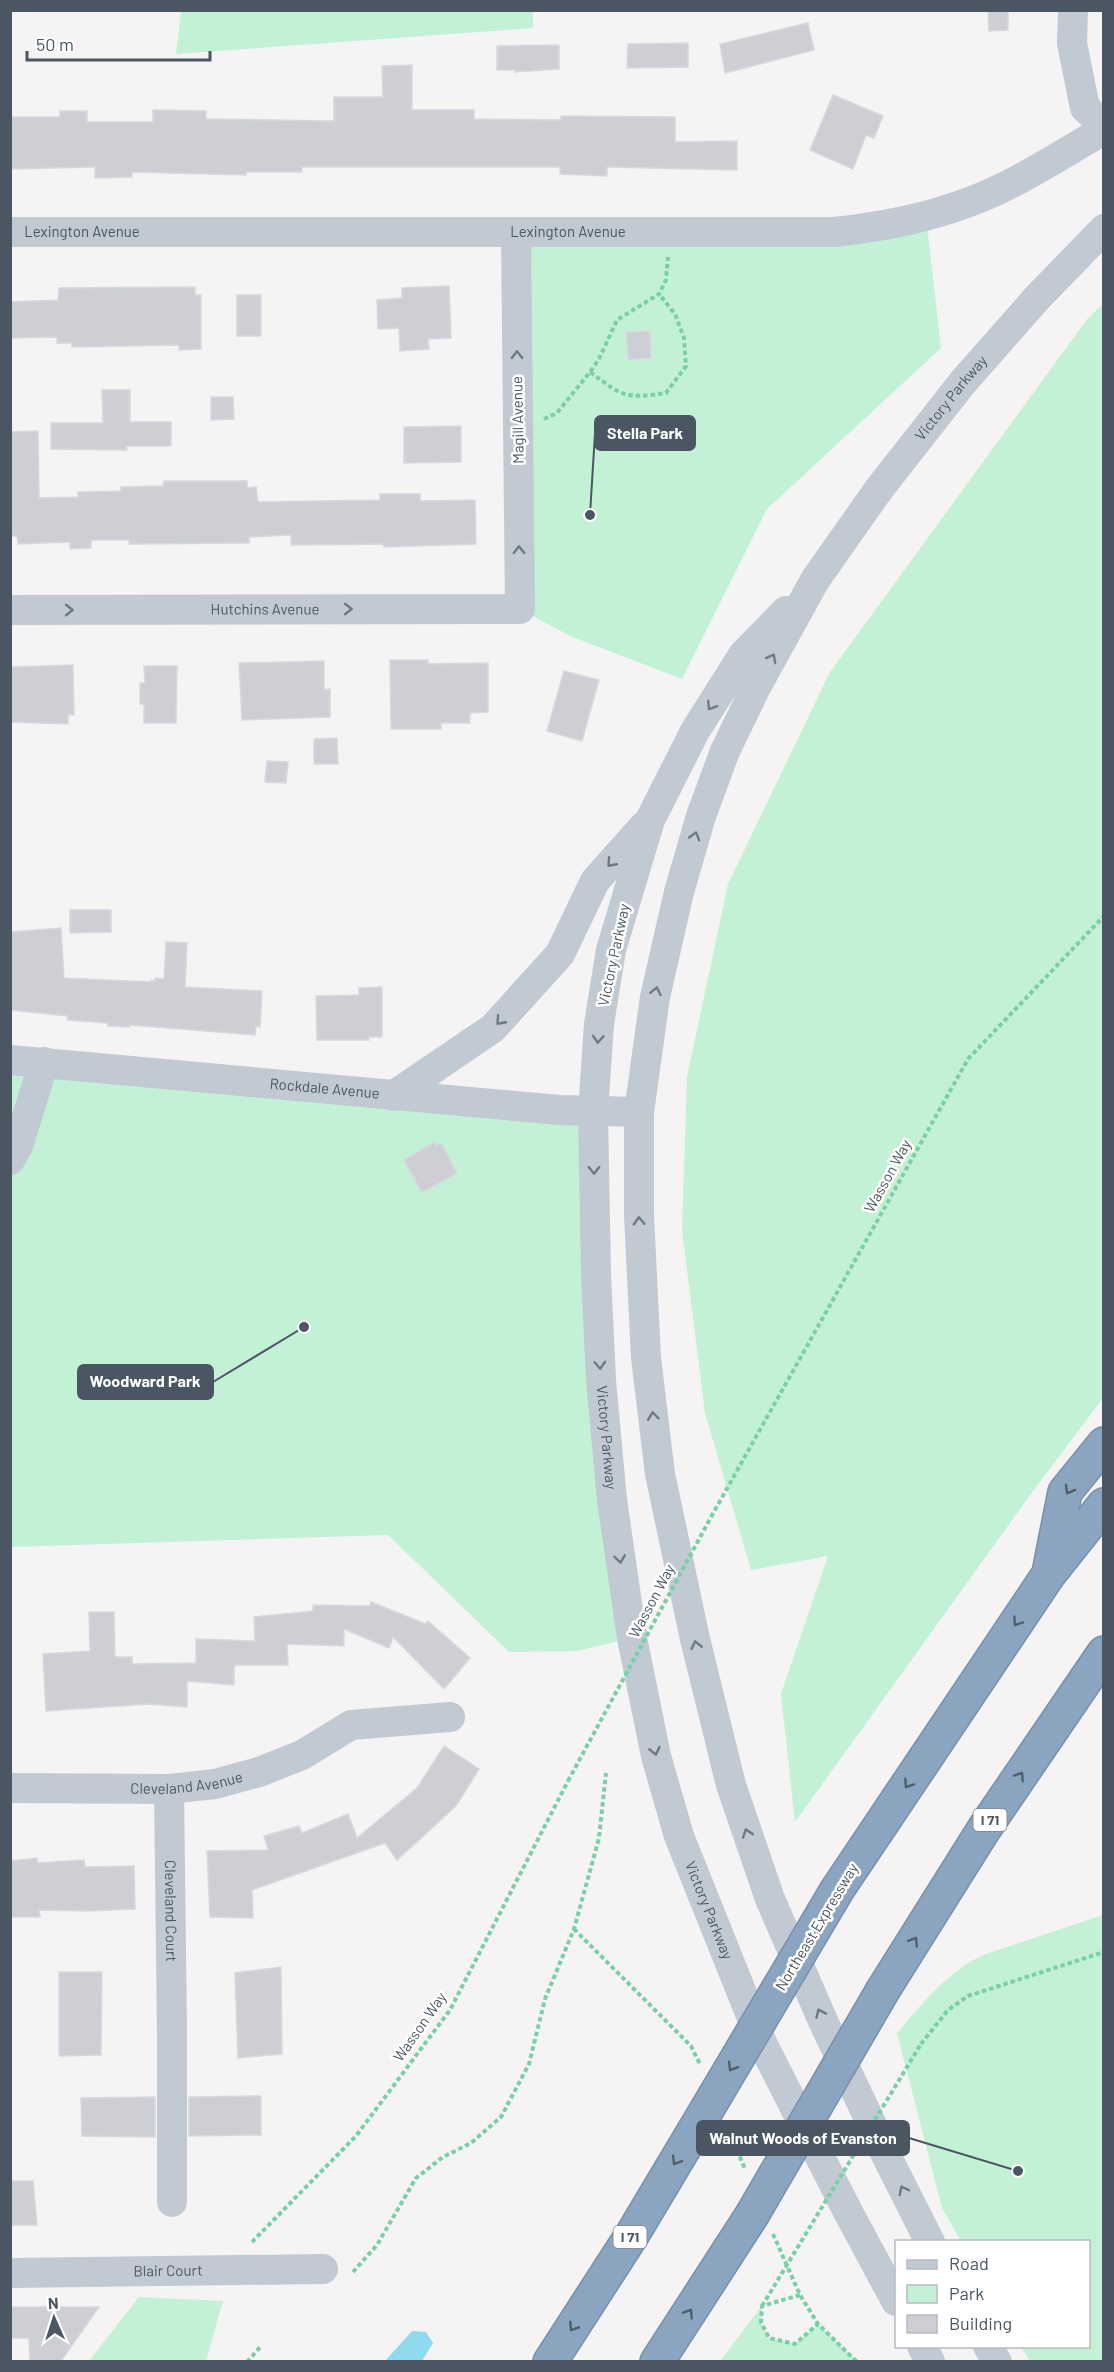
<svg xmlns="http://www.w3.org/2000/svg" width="1114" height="2372" font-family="Barlow,sans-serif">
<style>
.green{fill:#c3f1d5}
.water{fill:#90daee}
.building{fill:#cdcfd5;stroke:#d7d9de;stroke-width:1.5}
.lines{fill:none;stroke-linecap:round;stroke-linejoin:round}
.highway-casing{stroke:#7690ad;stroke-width:36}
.path{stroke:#7ad0a6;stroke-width:4;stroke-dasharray:4.5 3;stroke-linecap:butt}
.minor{stroke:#c1cad2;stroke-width:30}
.highway{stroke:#8ba5c1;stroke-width:33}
.highway-bridge-casing{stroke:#7690ad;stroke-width:36;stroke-linecap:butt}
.path-bridge{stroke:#7ad0a6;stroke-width:4;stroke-dasharray:4.5 3;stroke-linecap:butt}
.highway-bridge{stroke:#8ba5c1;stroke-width:33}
.oneway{stroke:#6e7983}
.oneway2{stroke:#505e6b}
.labels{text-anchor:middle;stroke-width:5;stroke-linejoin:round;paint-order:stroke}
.shield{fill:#fff;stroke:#808990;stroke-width:1.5}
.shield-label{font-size:14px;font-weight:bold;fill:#4a5661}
.street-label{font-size:15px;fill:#4a5661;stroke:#fff}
.leader{fill:none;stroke:#4a5661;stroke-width:2}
.callout-dot{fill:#4a5661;stroke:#fff;stroke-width:2}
.callout{fill:#4a5661;stroke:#4a5661;stroke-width:2}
.callout-label{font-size:16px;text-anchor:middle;font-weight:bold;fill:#fff}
</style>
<rect width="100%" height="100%" fill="#f5f3f3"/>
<g class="green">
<path d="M 181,11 L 533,11 L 533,28 L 176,54 Z"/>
<path d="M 926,217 L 941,348 L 767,509 L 682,679 L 570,636 L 520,609 L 516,232 Z"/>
<path d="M 1103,304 L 1103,1398 L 1033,1491 L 795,1822 L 781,1694 L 828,1556 L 751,1570 L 705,1413 L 682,1230 L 687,1077 L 728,884 L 830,672 L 1088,318 Z"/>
<path d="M 10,1060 L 593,1112 L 632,1638 L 577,1651 L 509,1652 L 388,1535 L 11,1547 Z"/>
<path d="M 1103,1915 L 1103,2361 L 1030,2361 L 1021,2347 L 1088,2346 L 1088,2242 L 961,2241 L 942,2208 L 897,2033 C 924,2002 946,1973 983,1955 Z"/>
<path d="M 139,2297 L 223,2301 L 206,2361 L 89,2361 Z"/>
<path d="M 762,2306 L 761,2322 L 769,2338 L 795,2344 L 818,2324 L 857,2361 L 720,2361 Z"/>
</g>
<path class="water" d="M 412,2331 L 426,2332 L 433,2343 L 422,2361 L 385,2361 Z"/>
<g class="building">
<path d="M 988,10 L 1008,10 L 1008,30 L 989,31 Z"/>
<path d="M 808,23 L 814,50 L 725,73 L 720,44 Z"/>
<path d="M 688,43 L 688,67 L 627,68 L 628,44 Z"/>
<path d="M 559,45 L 559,69 L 515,72 L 515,70 L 497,70 L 497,46 Z"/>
<path d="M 412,65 L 412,110 L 474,110 L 474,119 L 561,120 L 561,116 L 675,117 L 675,142 L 737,141 L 737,170 L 607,167 L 607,176 L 560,174 L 560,167 L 302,167 L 302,172 L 246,172 L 246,175 L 132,172 L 132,177 L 95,178 L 95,167 L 10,169 L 10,117 L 60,117 L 60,111 L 87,111 L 87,122 L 153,122 L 153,110 L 206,111 L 206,119 L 334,121 L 334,97 L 383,97 L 382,66 Z"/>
<path d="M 833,95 L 883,116 L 874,138 L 866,135 L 853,169 L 810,150 Z"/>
<path d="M 449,286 L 451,338 L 428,339 L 429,349 L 400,351 L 399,328 L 378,329 L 377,300 L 402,298 L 402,288 Z"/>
<path d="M 195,287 L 195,295 L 201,295 L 201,349 L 179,350 L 179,345 L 72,347 L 72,343 L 57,343 L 57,337 L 10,338 L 10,302 L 58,300 L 59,288 Z"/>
<rect x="237" y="295" width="24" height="41"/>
<path d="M 650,331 L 651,358 L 628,360 L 626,332 Z"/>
<path d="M 102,390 L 130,390 L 130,422 L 171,422 L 171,446 L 126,446 L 127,450 L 51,449 L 51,423 L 103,423 Z"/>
<path d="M 211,397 L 233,397 L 234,419 L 211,420 Z"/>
<path d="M 461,426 L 461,462 L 404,463 L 404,427 Z"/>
<path d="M 38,431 L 39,498 L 78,497 L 78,492 L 121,491 L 121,487 L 163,486 L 164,481 L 247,481 L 247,488 L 256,487 L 258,502 L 380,500 L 380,494 L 420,494 L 420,501 L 475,500 L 476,544 L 384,547 L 384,544 L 291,545 L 291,535 L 249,537 L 249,543 L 129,544 L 129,540 L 91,540 L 91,548 L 70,549 L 70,542 L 18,544 L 17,536 L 10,536 L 10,432 Z"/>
<path d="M 390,660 L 428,660 L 428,664 L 488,663 L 488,712 L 470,713 L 470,723 L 441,723 L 441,729 L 391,729 Z"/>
<path d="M 324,661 L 324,690 L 330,689 L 330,717 L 242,720 L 239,663 Z"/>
<path d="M 73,665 L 74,715 L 68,714 L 68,724 L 10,722 L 10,667 Z"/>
<path d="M 144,666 L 177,666 L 176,723 L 144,723 L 144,704 L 140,704 L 140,683 L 145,683 Z"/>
<path d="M 564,671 L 599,680 L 582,741 L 547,731 Z"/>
<path d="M 337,738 L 338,764 L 314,764 L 314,739 Z"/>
<path d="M 267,761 L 288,762 L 286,783 L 265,782 Z"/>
<path d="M 70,910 L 111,910 L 111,932 L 70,933 Z"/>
<path d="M 61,928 L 64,978 L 150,982 L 151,980 L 155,981 L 155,978 L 164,979 L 166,942 L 187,943 L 185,987 L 262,991 L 260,1027 L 256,1026 L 255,1035 L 130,1025 L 129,1027 L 108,1026 L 108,1023 L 67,1020 L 68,1016 L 10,1010 L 10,932 Z"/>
<path d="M 382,987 L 382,1037 L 369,1037 L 369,1040 L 317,1040 L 316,996 L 359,995 L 359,988 Z"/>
<path d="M 434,1142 L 436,1146 L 441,1143 L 457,1173 L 422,1193 L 404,1160 Z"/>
<path d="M 371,1602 L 426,1624 L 428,1621 L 470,1658 L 444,1689 L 393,1637 L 389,1648 L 344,1629 L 344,1646 L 287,1644 L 288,1665 L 234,1665 L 234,1685 L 187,1681 L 187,1707 L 148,1704 L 46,1711 L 43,1654 L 90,1651 L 89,1612 L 114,1612 L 115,1657 L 132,1657 L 132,1664 L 196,1663 L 196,1639 L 255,1641 L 254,1617 L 313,1611 L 313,1605 L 370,1606 Z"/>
<path d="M 444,1746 L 479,1769 L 456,1806 L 397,1860 L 385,1843 L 252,1890 L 253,1918 L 210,1917 L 207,1851 L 268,1850 L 264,1836 L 299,1826 L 302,1833 L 348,1814 L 357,1838 L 417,1788 Z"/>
<path d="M 37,1858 L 37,1863 L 84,1860 L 85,1867 L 134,1866 L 135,1909 L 87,1911 L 39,1910 L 40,1917 L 10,1917 L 10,1861 Z"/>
<path d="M 281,1967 L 282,2054 L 238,2058 L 235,1973 Z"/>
<path d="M 59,1972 L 102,1972 L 101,2055 L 59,2056 Z"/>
<path d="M 261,2096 L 261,2135 L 189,2136 L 189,2097 Z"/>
<path d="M 155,2097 L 155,2137 L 82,2136 L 81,2098 Z"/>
<path d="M 10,2181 L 33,2181 L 37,2225 L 10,2225 Z"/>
<path d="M 10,2307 L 99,2307 L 61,2361 L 30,2361 L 29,2338 L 10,2338 Z"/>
</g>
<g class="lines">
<defs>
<g id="highway">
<path d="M 1050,1568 L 1065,1492 L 1104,1444"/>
<path d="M 837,1890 L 1049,1574 L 1104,1505"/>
<path d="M 883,1990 L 984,1829 L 1104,1653"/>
<path d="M 550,2362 L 632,2235 L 706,2111"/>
<path d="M 657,2362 L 752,2215"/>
</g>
</defs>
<use href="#highway" class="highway-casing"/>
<g class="path">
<path d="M 590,372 C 624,397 624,399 666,393 L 686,366 L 684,338 L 675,314 L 659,294"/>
<path d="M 544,419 L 557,413 L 590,372 L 599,359 L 617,320 L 659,294 L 666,280 L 668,257"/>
<path d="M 711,1517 L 968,1059 L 1104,916"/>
<path d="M 574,1929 L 691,2046 L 700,2064"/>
<path d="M 921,2044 L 948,2010 L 968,1996 L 1104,1952"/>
<path d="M 728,2129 L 745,2169"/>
<path d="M 773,2234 L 800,2295 L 818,2324 L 857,2362"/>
<path d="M 252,2242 L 356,2136 L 450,2010 L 568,1781"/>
<path d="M 353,2272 L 377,2245 L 416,2178 L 443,2157 L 471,2143 L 501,2117 L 529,2064 L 545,1999 L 574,1929 L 599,1838 L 606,1773"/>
<path d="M 800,2295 L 762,2306 L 761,2322 L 769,2338 L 795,2344 L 818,2324"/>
<path d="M 247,2362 L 261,2346"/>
</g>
<g class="minor">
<path d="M 1073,10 L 1072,43 L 1085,108 L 1104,125"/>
<path id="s1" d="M 10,232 L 834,232 C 881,227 925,219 969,202 C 1016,185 1060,155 1104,130"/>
<path id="s2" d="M 10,610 L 520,609 L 516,232"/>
<path id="s3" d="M 786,611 L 743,655 L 695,731 L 650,820 L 611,950 L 599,1024 L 593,1112 L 596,1275 L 601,1380 L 612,1500 L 632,1638 L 656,1756 L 679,1836 L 762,2043 L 847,2210 L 896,2301"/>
<path id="s4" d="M 10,1060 L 559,1110 L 639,1112"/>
<path d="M 393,1096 L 493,1028 L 560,954 L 595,881 L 644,826"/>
<path d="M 10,1160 L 18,1146 L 44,1062"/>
<path id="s5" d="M 10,1788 L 169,1789 L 215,1784 L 259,1772 L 302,1755 L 351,1725 L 450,1717"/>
<path id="s6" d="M 169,1789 L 172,2033 L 172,2202"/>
<path id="s7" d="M 930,2242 L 888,2159 L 823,2021 L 770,1899 L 731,1785 L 695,1639 L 660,1474 L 646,1358 L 639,1215 L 639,1112 L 655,997 L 679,892 L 701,816 L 725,751 L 756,687 L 815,580 L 879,489 L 963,382 L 1037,298 L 1104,229"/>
<path id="s8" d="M 10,2273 L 323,2269"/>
<path d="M 922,2346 L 930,2362"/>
<path d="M 988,2346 L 997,2362"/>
</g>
<use href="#highway" class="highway"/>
<defs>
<g id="highway-bridge">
<path d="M 706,2111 L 837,1890"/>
<path d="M 752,2215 L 883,1990"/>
</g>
</defs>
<use href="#highway-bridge" class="highway-bridge-casing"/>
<g class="path-bridge">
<path d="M 568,1781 L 711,1517"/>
<path d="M 762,2306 L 921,2044"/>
</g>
<use href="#highway-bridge" class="highway-bridge"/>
</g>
<defs><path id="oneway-chevron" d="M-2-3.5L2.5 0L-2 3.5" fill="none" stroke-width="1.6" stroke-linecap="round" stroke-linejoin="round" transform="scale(1.5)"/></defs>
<g class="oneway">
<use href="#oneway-chevron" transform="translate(517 355) rotate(-91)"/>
<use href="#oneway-chevron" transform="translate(519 550) rotate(-91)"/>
<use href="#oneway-chevron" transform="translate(348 609)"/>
<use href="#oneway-chevron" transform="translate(69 610)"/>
<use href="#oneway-chevron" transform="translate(772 658) rotate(-61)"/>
<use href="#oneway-chevron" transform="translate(711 706) rotate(122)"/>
<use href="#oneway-chevron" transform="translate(695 836) rotate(-74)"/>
<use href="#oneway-chevron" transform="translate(611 863) rotate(132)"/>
<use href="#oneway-chevron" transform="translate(656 991) rotate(-78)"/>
<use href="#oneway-chevron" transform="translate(500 1021) rotate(132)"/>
<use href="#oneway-chevron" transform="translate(598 1039) rotate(94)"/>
<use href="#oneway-chevron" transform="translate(594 1170) rotate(89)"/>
<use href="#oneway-chevron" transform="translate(639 1221) rotate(-92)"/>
<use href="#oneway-chevron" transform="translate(600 1365) rotate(87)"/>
<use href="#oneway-chevron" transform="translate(653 1416) rotate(-97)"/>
<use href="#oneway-chevron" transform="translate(620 1559) rotate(82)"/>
<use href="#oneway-chevron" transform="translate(696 1645) rotate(-103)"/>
<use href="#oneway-chevron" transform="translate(655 1751) rotate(77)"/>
<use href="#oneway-chevron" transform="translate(747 1833) rotate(-109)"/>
<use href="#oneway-chevron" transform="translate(820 2013) rotate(-114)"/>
<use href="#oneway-chevron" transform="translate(903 2190) rotate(-118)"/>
</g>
<g class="oneway2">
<use href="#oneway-chevron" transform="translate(1069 1490) rotate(119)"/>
<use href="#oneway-chevron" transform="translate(1017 1622) rotate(124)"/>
<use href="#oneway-chevron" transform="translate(1020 1776) rotate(-56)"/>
<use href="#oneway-chevron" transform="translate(908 1784) rotate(124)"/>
<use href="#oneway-chevron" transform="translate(914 1941) rotate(-58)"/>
<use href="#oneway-chevron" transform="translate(732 2067) rotate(121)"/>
<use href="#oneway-chevron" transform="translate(676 2161) rotate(121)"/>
<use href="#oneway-chevron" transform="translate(689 2313) rotate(-57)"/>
<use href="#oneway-chevron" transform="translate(573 2327) rotate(123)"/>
</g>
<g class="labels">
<g class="shield">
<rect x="973.5" y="1809" width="33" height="22" rx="4.5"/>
<rect x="613.5" y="2226" width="33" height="22" rx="4.5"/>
</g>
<g class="shield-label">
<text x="990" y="1825">I 71</text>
<text x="630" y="2242">I 71</text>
</g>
<g class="street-label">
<text dy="5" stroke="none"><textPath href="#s1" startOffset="72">Lexington Avenue</textPath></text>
<text dy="5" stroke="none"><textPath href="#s1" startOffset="558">Lexington Avenue</textPath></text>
<text dy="5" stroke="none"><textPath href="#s7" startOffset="1974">Victory Parkway</textPath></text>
<text transform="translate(518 420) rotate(-91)" y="5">Magill Avenue</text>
<text dy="5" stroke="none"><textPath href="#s2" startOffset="255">Hutchins Avenue</textPath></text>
<text transform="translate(614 955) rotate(-78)" y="5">Victory Parkway</text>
<text dy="5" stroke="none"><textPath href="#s4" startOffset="316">Rockdale Avenue</textPath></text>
<text transform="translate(888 1176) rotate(-61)" y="5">Wasson Way</text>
<text dy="5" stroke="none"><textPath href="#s3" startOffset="876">Victory Parkway</textPath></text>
<text transform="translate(652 1601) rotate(-62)" y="5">Wasson Way</text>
<text dy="5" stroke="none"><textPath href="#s5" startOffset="177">Cleveland Avenue</textPath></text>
<text dy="5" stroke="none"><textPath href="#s6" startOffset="122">Cleveland Court</textPath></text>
<text dy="5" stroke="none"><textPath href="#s3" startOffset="1362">Victory Parkway</textPath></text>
<text transform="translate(817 1927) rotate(-59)" y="5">Northeast Expressway</text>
<text transform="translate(420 2027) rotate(-55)" y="5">Wasson Way</text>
<text dy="5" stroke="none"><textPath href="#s8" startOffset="158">Blair Court</textPath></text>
</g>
</g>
<path class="leader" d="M590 515L595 433M304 1327L213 1382M1018 2171L909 2138"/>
<g class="callout-dot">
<circle cx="590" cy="515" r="6"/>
<circle cx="304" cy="1327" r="6"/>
<circle cx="1018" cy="2171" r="6"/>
</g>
<g class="callout">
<rect x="595" y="416" width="100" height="34" rx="6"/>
<rect x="78" y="1365" width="135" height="34" rx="6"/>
<rect x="697" y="2121" width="212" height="34" rx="6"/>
</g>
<g class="callout-label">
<text x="645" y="439">Stella Park</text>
<text x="145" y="1387">Woodward Park</text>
<text x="803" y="2144">Walnut Woods of Evanston</text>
</g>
<rect width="1114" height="2372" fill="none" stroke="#4a5661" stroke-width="24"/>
<rect x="895" y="2240" width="195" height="108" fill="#ffffff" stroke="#b7bbc0" stroke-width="1.5"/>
<rect x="907" y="2260" width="30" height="9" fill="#c1cad2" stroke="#b7bbc0" stroke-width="1.5"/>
<text x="949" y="2270" font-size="18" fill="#4a5661">Road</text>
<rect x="907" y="2285" width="30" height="18" fill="#c3f1d5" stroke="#b7bbc0" stroke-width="1.5"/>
<text x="949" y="2300" font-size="18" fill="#4a5661">Park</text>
<rect x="907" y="2315" width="30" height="18" fill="#cdcfd5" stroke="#b7bbc0" stroke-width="1.5"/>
<text x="949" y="2330" font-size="18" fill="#4a5661">Building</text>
<g transform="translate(54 2318) rotate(357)" stroke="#ffffff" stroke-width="4.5" paint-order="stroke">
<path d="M0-4.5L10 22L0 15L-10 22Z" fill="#4a5661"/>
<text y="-9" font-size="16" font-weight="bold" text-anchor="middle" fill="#4a5661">N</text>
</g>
<path d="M27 51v9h183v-9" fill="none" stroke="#4a5661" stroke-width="3"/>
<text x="36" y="51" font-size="18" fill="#4a5661" stroke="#ffffff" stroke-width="4.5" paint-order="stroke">50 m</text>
</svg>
